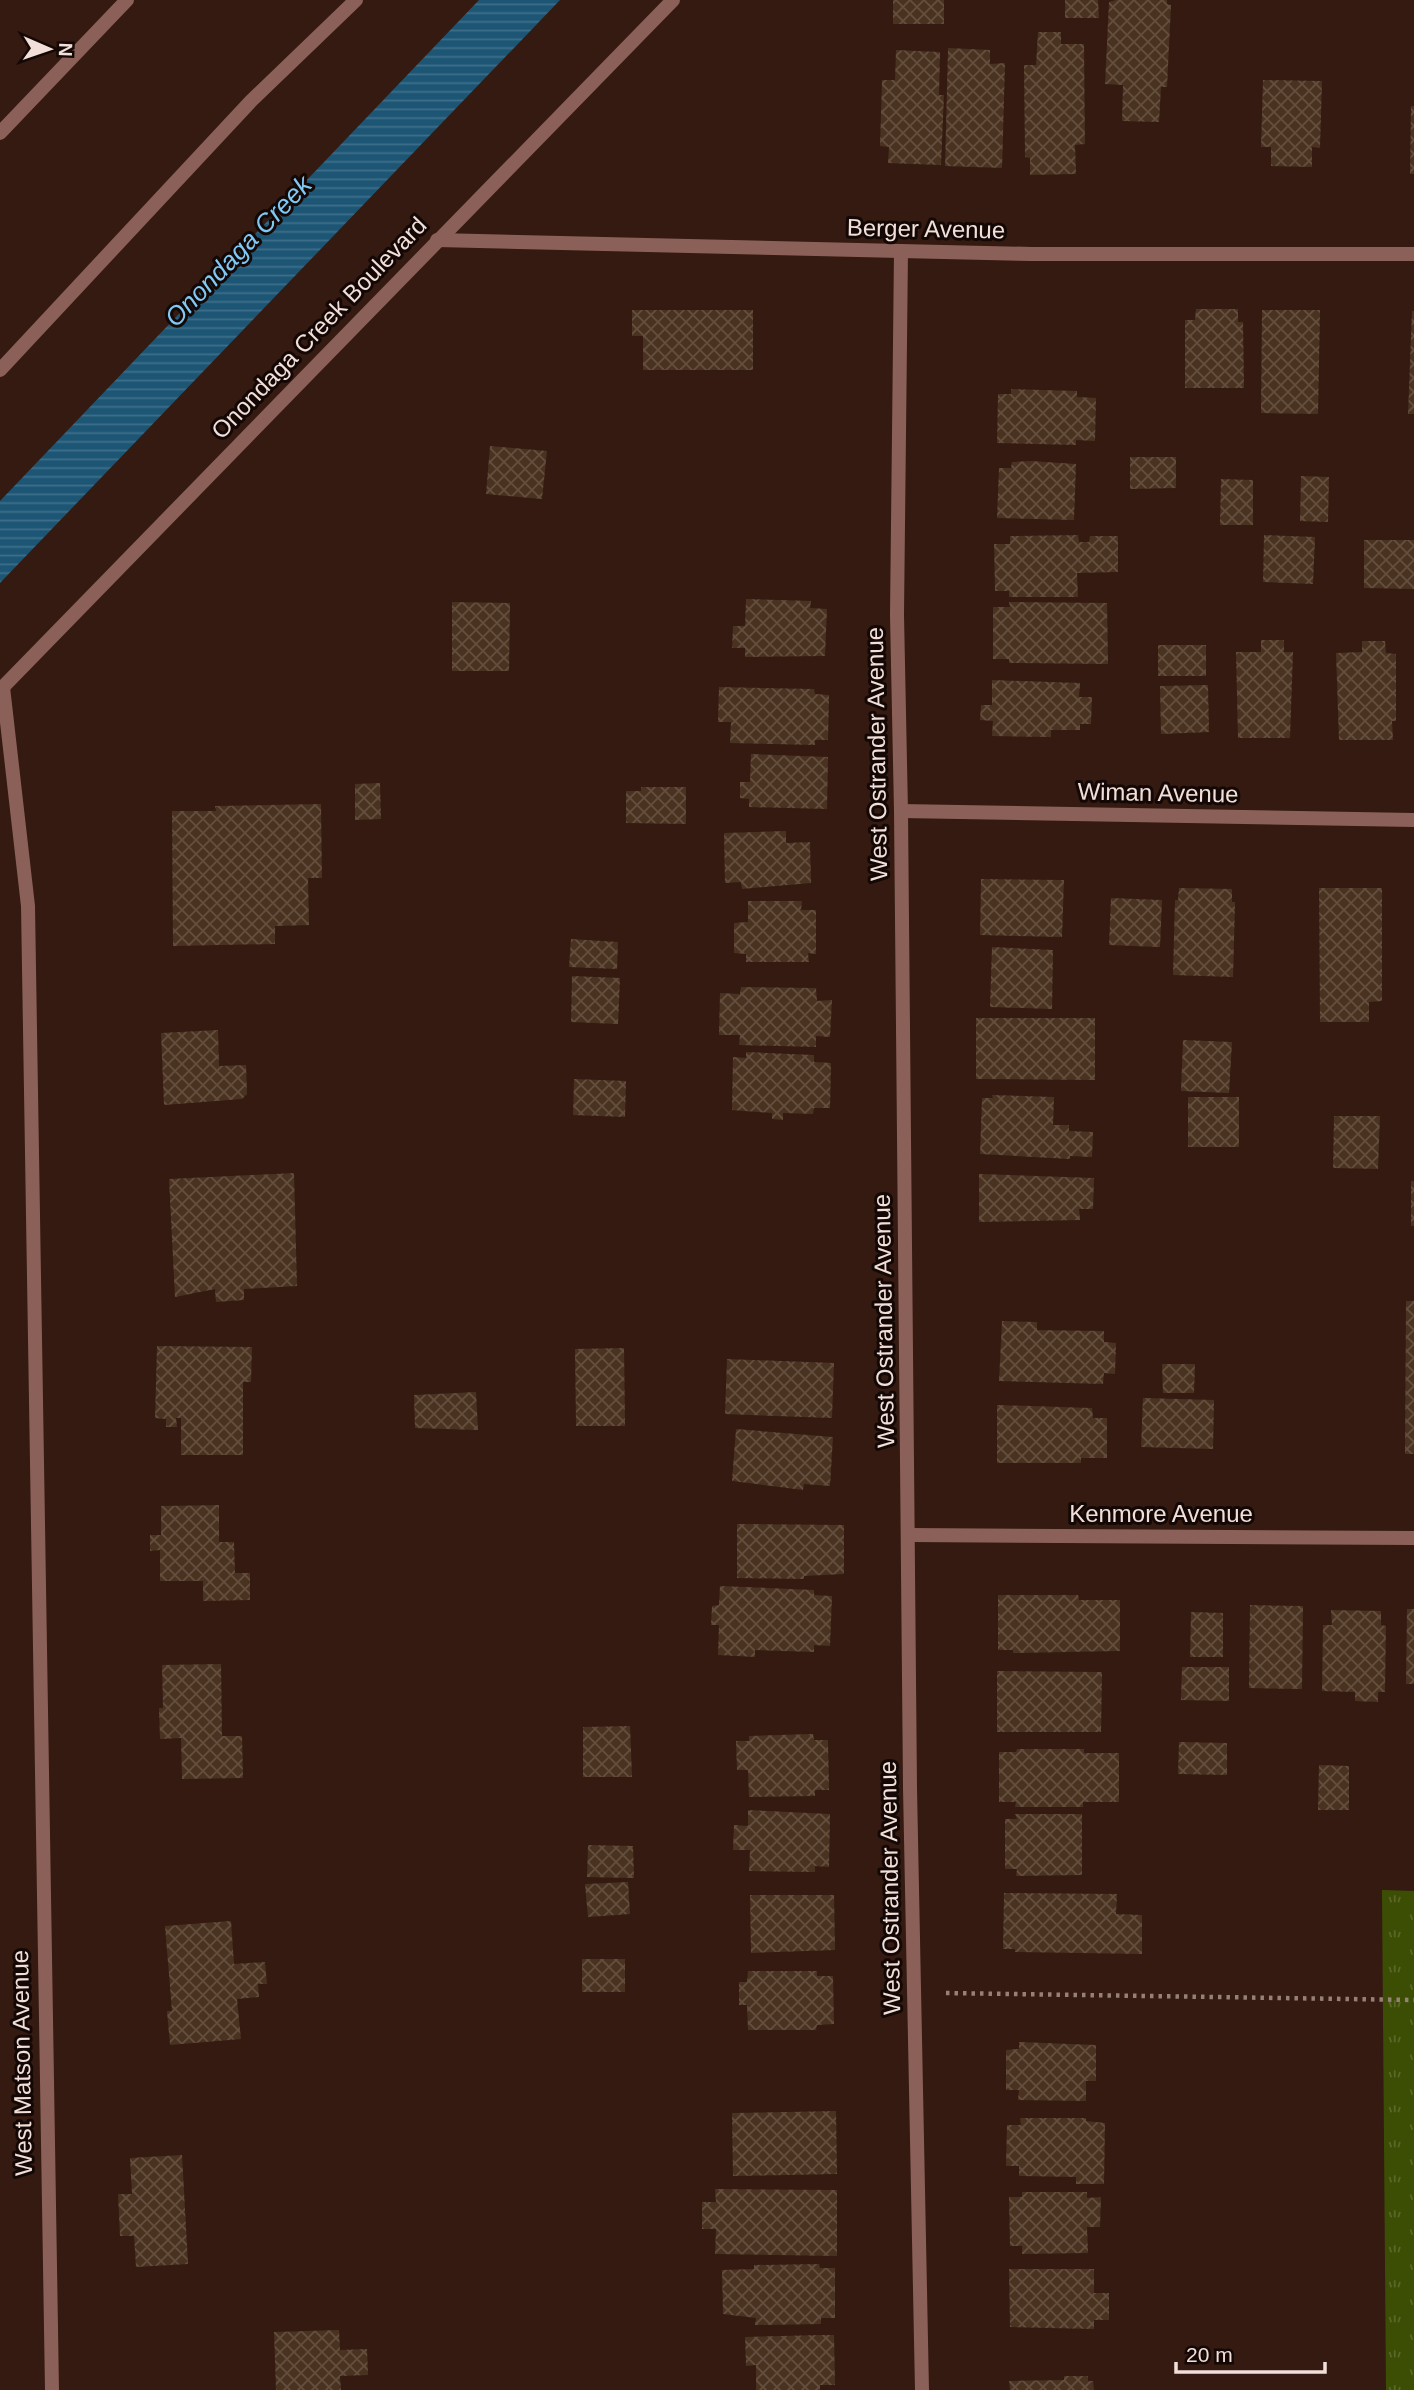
<svg xmlns="http://www.w3.org/2000/svg" width="1414" height="2390" font-family="Arial,sans-serif">
<style>
.park{fill:url(#park-tufts)}
.water{fill:url(#water-rules)}
.building{fill:url(#building-cross-hatch)}
.lines{fill:none;stroke-linecap:round;stroke-linejoin:round}
.path{stroke:#978078;stroke-width:4.5;stroke-dasharray:3.5 5;stroke-linecap:butt}
.service{stroke:#8b6058;stroke-width:14}
.minor{stroke:#8b6058;stroke-width:14}
.labels{text-anchor:middle;stroke-width:6;stroke-linejoin:round;paint-order:stroke}
.street-label{font-size:24px;fill:#f2dfd9;stroke:#130805}
.water-label{font-size:26px;font-style:italic;fill:#81c9f5;stroke:#130805}
</style>
<defs>
<pattern id="park-tufts" width="24" height="20" patternUnits="userSpaceOnUse" patternTransform="scale(1.75)"><rect width="24" height="20" fill="#3c4e04"/><path d="M3 7l-1-3M5 7V3M7 7l1-3M15 17l-1-3M17 17v-4M19 17l1-3" fill="none" stroke="#596728"/></pattern>
<pattern id="water-rules" width="6" height="5" patternUnits="userSpaceOnUse" patternTransform="scale(1.75)"><rect width="6" height="5" fill="#1d5675"/><path d="M0 2.5h6" fill="none" stroke="#3e6e88"/></pattern>
<pattern id="building-cross-hatch" width="8" height="8" patternUnits="userSpaceOnUse" patternTransform="scale(1.75)"><rect width="8" height="8" fill="#49321f"/><path d="M0 0l8 8M0 8l8-8" fill="none" stroke="#644f3f"/></pattern>
</defs>
<rect width="100%" height="100%" fill="#341a10"/>
<path class="park" d="M 1382,1890 L 1414,1891 L 1414,2390 L 1386,2390 Z"/>
<path class="water" d="M 479,0 L 560,0 L 0,583 L 0,501 Z"/>
<g class="building">
<rect x="893" y="0" width="51" height="24"/>
<path d="M 1065,0 L 1098,0 L 1099,18 L 1065,18 Z"/>
<path d="M 1116,0 L 1167,0 L 1167,4 L 1171,5 L 1167,87 L 1161,87 L 1159,122 L 1122,121 L 1123,85 L 1105,84 L 1109,2 Z"/>
<path d="M 1038,32 L 1061,32 L 1061,44 L 1084,44 L 1085,144 L 1075,145 L 1076,174 L 1030,175 L 1030,158 L 1025,157 L 1024,65 L 1036,65 Z"/>
<path d="M 948,48 L 990,50 L 990,64 L 1005,63 L 1002,168 L 945,166 Z"/>
<path d="M 896,50 L 940,52 L 939,95 L 944,95 L 941,165 L 888,163 L 889,147 L 880,146 L 882,80 L 895,80 Z"/>
<path d="M 1263,80 L 1322,81 L 1320,148 L 1312,147 L 1312,167 L 1271,166 L 1271,147 L 1261,147 Z"/>
<path d="M 1411,106 L 1414,106 L 1414,174 L 1410,174 Z"/>
<path d="M 1196,309 L 1238,309 L 1238,322 L 1243,322 L 1244,388 L 1185,388 L 1185,320 L 1195,320 Z"/>
<path d="M 632,310 L 753,310 L 753,370 L 643,370 L 643,336 L 632,336 Z"/>
<path d="M 1262,310 L 1320,310 L 1318,414 L 1261,413 Z"/>
<path d="M 1412,311 L 1414,311 L 1414,414 L 1408,414 Z"/>
<path d="M 1011,389 L 1077,391 L 1077,397 L 1096,398 L 1095,441 L 1076,440 L 1076,445 L 997,443 L 998,394 L 1011,394 Z"/>
<path d="M 490,446 L 547,451 L 542,499 L 486,494 Z"/>
<path d="M 1130,457 L 1176,457 L 1176,488 L 1130,489 Z"/>
<path d="M 1031,461 L 1076,464 L 1074,520 L 997,518 L 999,468 L 1011,468 L 1012,462 Z"/>
<path d="M 1301,476 L 1329,477 L 1328,522 L 1300,521 Z"/>
<path d="M 1221,479 L 1253,480 L 1253,525 L 1220,525 Z"/>
<path d="M 1078,535 L 1079,542 L 1089,542 L 1090,536 L 1118,536 L 1118,572 L 1077,573 L 1078,597 L 1009,597 L 1009,591 L 995,591 L 994,544 L 1010,544 L 1010,536 Z"/>
<path d="M 1264,535 L 1315,537 L 1313,584 L 1263,582 Z"/>
<path d="M 1364,540 L 1414,540 L 1414,589 L 1364,588 Z"/>
<path d="M 746,599 L 811,601 L 810,608 L 827,609 L 825,656 L 745,657 L 745,648 L 732,648 L 733,626 L 745,626 Z"/>
<path d="M 452,602 L 510,603 L 509,671 L 452,671 Z"/>
<path d="M 1009,602 L 1107,603 L 1108,664 L 1009,663 L 1009,659 L 993,659 L 993,607 L 1010,607 Z"/>
<path d="M 1261,640 L 1284,640 L 1284,652 L 1293,652 L 1290,738 L 1238,738 L 1236,652 L 1261,652 Z"/>
<path d="M 1362,641 L 1385,641 L 1386,653 L 1396,654 L 1396,721 L 1392,721 L 1393,740 L 1339,740 L 1336,653 L 1362,652 Z"/>
<rect x="1158" y="645" width="48" height="31"/>
<path d="M 992,680 L 1080,683 L 1079,697 L 1092,697 L 1091,724 L 1080,724 L 1080,730 L 1051,730 L 1051,737 L 992,736 L 993,721 L 980,720 L 981,705 L 992,705 Z"/>
<path d="M 1208,685 L 1209,732 L 1161,734 L 1160,686 Z"/>
<path d="M 719,687 L 814,689 L 815,694 L 829,695 L 828,740 L 815,740 L 815,745 L 730,743 L 731,722 L 718,722 Z"/>
<path d="M 751,754 L 828,757 L 827,809 L 749,807 L 749,799 L 740,798 L 740,782 L 750,782 Z"/>
<path d="M 380,783 L 381,819 L 355,820 L 355,784 Z"/>
<path d="M 641,787 L 686,787 L 686,824 L 626,823 L 626,791 L 641,791 Z"/>
<path d="M 321,804 L 322,878 L 308,878 L 309,925 L 275,926 L 275,944 L 173,946 L 172,811 L 216,811 L 215,806 Z"/>
<path d="M 786,831 L 786,843 L 810,842 L 811,883 L 742,889 L 741,882 L 725,883 L 724,833 Z"/>
<path d="M 981,879 L 1064,880 L 1062,937 L 980,935 Z"/>
<path d="M 1179,888 L 1232,889 L 1232,902 L 1235,902 L 1233,977 L 1173,975 L 1175,900 L 1178,900 Z"/>
<path d="M 1319,888 L 1382,888 L 1382,1001 L 1369,1002 L 1369,1022 L 1320,1022 Z"/>
<path d="M 1111,898 L 1162,900 L 1160,947 L 1109,945 Z"/>
<path d="M 748,901 L 802,901 L 801,910 L 816,910 L 816,954 L 808,953 L 809,962 L 746,962 L 746,954 L 734,953 L 734,923 L 748,922 Z"/>
<path d="M 571,939 L 618,942 L 617,969 L 569,967 Z"/>
<path d="M 992,947 L 1053,950 L 1052,1009 L 990,1007 Z"/>
<path d="M 572,976 L 620,978 L 618,1024 L 571,1022 Z"/>
<path d="M 741,987 L 816,988 L 817,1001 L 832,1000 L 830,1037 L 816,1036 L 816,1047 L 739,1045 L 740,1035 L 719,1035 L 720,993 L 740,994 Z"/>
<path d="M 976,1018 L 1095,1018 L 1095,1080 L 976,1079 Z"/>
<path d="M 218,1030 L 219,1066 L 246,1065 L 247,1094 L 242,1099 L 164,1105 L 161,1033 Z"/>
<path d="M 1183,1040 L 1232,1042 L 1229,1093 L 1181,1091 Z"/>
<path d="M 746,1052 L 814,1055 L 814,1062 L 831,1063 L 830,1108 L 814,1108 L 813,1114 L 783,1113 L 783,1120 L 772,1119 L 772,1113 L 732,1110 L 733,1057 L 746,1058 Z"/>
<path d="M 574,1079 L 626,1081 L 625,1117 L 573,1115 Z"/>
<path d="M 992,1095 L 1054,1097 L 1053,1125 L 1069,1125 L 1069,1131 L 1093,1132 L 1092,1157 L 1070,1156 L 1070,1159 L 980,1154 L 982,1098 L 993,1098 Z"/>
<rect x="1188" y="1097" width="51" height="50"/>
<path d="M 1334,1116 L 1380,1116 L 1378,1169 L 1333,1168 Z"/>
<path d="M 294,1173 L 297,1286 L 244,1289 L 244,1300 L 216,1302 L 215,1289 L 175,1297 L 169,1179 Z"/>
<path d="M 979,1174 L 1094,1178 L 1093,1209 L 1079,1209 L 1080,1220 L 979,1222 Z"/>
<rect x="1411" y="1181" width="3" height="45"/>
<path d="M 1406,1301 L 1414,1301 L 1414,1454 L 1405,1454 Z"/>
<path d="M 1002,1321 L 1037,1322 L 1037,1330 L 1104,1331 L 1104,1342 L 1116,1343 L 1115,1374 L 1104,1373 L 1103,1384 L 999,1381 Z"/>
<path d="M 157,1346 L 252,1347 L 251,1382 L 243,1382 L 243,1455 L 181,1455 L 181,1418 L 176,1418 L 177,1427 L 166,1427 L 166,1419 L 155,1418 Z"/>
<path d="M 624,1348 L 625,1426 L 576,1426 L 575,1349 Z"/>
<path d="M 727,1359 L 834,1363 L 832,1418 L 725,1414 Z"/>
<path d="M 1162,1364 L 1195,1364 L 1194,1393 L 1163,1393 Z"/>
<path d="M 476,1392 L 478,1430 L 415,1428 L 414,1395 Z"/>
<path d="M 1143,1398 L 1214,1400 L 1213,1449 L 1141,1447 Z"/>
<path d="M 997,1405 L 1092,1408 L 1093,1418 L 1107,1418 L 1107,1458 L 1081,1458 L 1081,1463 L 997,1463 Z"/>
<path d="M 736,1429 L 833,1437 L 830,1486 L 804,1484 L 803,1490 L 732,1481 Z"/>
<path d="M 219,1505 L 219,1542 L 234,1542 L 235,1573 L 250,1573 L 250,1600 L 203,1601 L 203,1581 L 160,1581 L 160,1550 L 150,1551 L 150,1535 L 161,1535 L 161,1506 Z"/>
<path d="M 737,1524 L 844,1525 L 844,1574 L 804,1576 L 804,1579 L 737,1578 Z"/>
<path d="M 720,1586 L 814,1590 L 814,1595 L 832,1596 L 830,1646 L 814,1645 L 814,1652 L 755,1650 L 755,1657 L 718,1655 L 719,1625 L 711,1625 L 712,1606 L 719,1605 Z"/>
<path d="M 998,1595 L 1078,1595 L 1079,1600 L 1120,1600 L 1120,1651 L 1013,1653 L 1013,1650 L 998,1650 Z"/>
<path d="M 1250,1605 L 1303,1606 L 1302,1689 L 1249,1688 Z"/>
<path d="M 1407,1609 L 1414,1609 L 1414,1684 L 1406,1684 Z"/>
<path d="M 1331,1610 L 1381,1611 L 1381,1625 L 1386,1626 L 1385,1692 L 1378,1692 L 1378,1702 L 1355,1701 L 1355,1692 L 1322,1691 L 1323,1625 L 1332,1625 Z"/>
<path d="M 1191,1612 L 1223,1613 L 1223,1657 L 1190,1657 Z"/>
<path d="M 221,1664 L 222,1736 L 242,1736 L 243,1778 L 182,1779 L 181,1738 L 160,1739 L 159,1708 L 163,1708 L 162,1665 Z"/>
<path d="M 1182,1667 L 1229,1667 L 1229,1701 L 1181,1700 Z"/>
<path d="M 997,1671 L 1102,1672 L 1101,1732 L 997,1732 Z"/>
<path d="M 630,1726 L 632,1777 L 583,1777 L 583,1727 Z"/>
<path d="M 813,1734 L 814,1740 L 828,1740 L 829,1790 L 815,1790 L 815,1796 L 749,1797 L 748,1770 L 737,1770 L 736,1741 L 749,1741 L 749,1736 Z"/>
<path d="M 1179,1742 L 1227,1743 L 1227,1775 L 1178,1774 Z"/>
<path d="M 1017,1749 L 1084,1749 L 1084,1753 L 1119,1753 L 1119,1802 L 1083,1802 L 1083,1807 L 1015,1807 L 1016,1802 L 999,1802 L 999,1752 L 1016,1752 Z"/>
<path d="M 1319,1765 L 1349,1766 L 1349,1810 L 1318,1810 Z"/>
<path d="M 748,1810 L 830,1814 L 829,1867 L 815,1866 L 815,1872 L 749,1871 L 750,1850 L 733,1850 L 734,1825 L 748,1826 Z"/>
<path d="M 1015,1814 L 1082,1814 L 1082,1875 L 1016,1876 L 1017,1869 L 1005,1869 L 1005,1819 L 1017,1819 Z"/>
<path d="M 588,1845 L 633,1846 L 634,1878 L 587,1877 Z"/>
<path d="M 628,1882 L 630,1914 L 588,1917 L 585,1884 Z"/>
<path d="M 1004,1893 L 1117,1894 L 1116,1914 L 1142,1915 L 1142,1954 L 1015,1952 L 1015,1949 L 1003,1949 Z"/>
<path d="M 750,1895 L 834,1895 L 835,1950 L 751,1953 Z"/>
<path d="M 231,1921 L 234,1964 L 265,1962 L 267,1984 L 258,1984 L 259,1997 L 237,1999 L 241,2039 L 170,2045 L 167,2011 L 172,2011 L 165,1926 Z"/>
<rect x="582" y="1959" width="43" height="33"/>
<path d="M 748,1971 L 817,1971 L 817,1976 L 833,1976 L 834,2024 L 817,2025 L 816,2030 L 748,2030 L 747,2005 L 739,2005 L 739,1982 L 747,1982 Z"/>
<path d="M 1019,2042 L 1096,2045 L 1096,2081 L 1086,2081 L 1086,2101 L 1018,2100 L 1019,2090 L 1006,2090 L 1006,2050 L 1019,2049 Z"/>
<path d="M 836,2111 L 837,2174 L 733,2176 L 732,2113 Z"/>
<path d="M 1020,2118 L 1086,2118 L 1086,2121 L 1105,2123 L 1104,2184 L 1076,2184 L 1076,2177 L 1019,2176 L 1019,2166 L 1006,2166 L 1007,2125 L 1021,2125 Z"/>
<path d="M 182,2155 L 188,2264 L 136,2267 L 134,2236 L 120,2236 L 118,2194 L 132,2194 L 130,2158 Z"/>
<path d="M 715,2189 L 837,2190 L 837,2256 L 715,2254 L 716,2229 L 702,2229 L 702,2202 L 716,2202 Z"/>
<path d="M 1022,2192 L 1087,2192 L 1087,2198 L 1101,2197 L 1100,2227 L 1087,2227 L 1088,2253 L 1022,2254 L 1022,2246 L 1010,2246 L 1009,2197 L 1022,2197 Z"/>
<path d="M 819,2264 L 820,2268 L 835,2268 L 835,2318 L 821,2318 L 821,2324 L 755,2325 L 756,2318 L 723,2314 L 722,2270 L 754,2269 L 754,2265 Z"/>
<path d="M 1009,2269 L 1094,2269 L 1094,2293 L 1109,2293 L 1109,2320 L 1094,2320 L 1094,2329 L 1010,2327 Z"/>
<path d="M 339,2330 L 340,2350 L 367,2349 L 368,2375 L 340,2376 L 341,2390 L 276,2390 L 274,2332 Z"/>
<path d="M 819,2335 L 834,2335 L 835,2385 L 820,2385 L 820,2390 L 756,2390 L 756,2365 L 746,2366 L 745,2337 Z"/>
<path d="M 1064,2376 L 1088,2376 L 1088,2381 L 1093,2381 L 1094,2390 L 1010,2390 L 1009,2381 L 1064,2380 Z"/>
</g>
<g class="lines">
<path class="path" d="M 946,1993 L 1414,2000"/>
<path class="service" d="M 0,133 L 127,0"/>
<g class="minor">
<path d="M 437,240 L 1032,254 L 1414,254"/>
<path d="M 901,251 L 897,615 L 901,811 L 910,1788 L 922,2390"/>
<path d="M 0,370 L 251,101 L 356,0"/>
<path d="M 3,687 L 28,906 L 52,2390"/>
<path d="M 0,690 L 673,0"/>
<path d="M 901,811 L 1414,820"/>
<path d="M 909,1535 L 1414,1538"/>
</g>
</g>
<g class="labels">
<g class="street-label">
<text transform="translate(926 229) rotate(1)" y="8">Berger Avenue</text>
<text transform="translate(319 328) rotate(-46)" y="8">Onondaga Creek Boulevard</text>
<text transform="translate(877 754) rotate(-91)" y="8">West Ostrander Avenue</text>
<text transform="translate(1158 793) rotate(1)" y="8">Wiman Avenue</text>
<text transform="translate(884 1321) rotate(-91)" y="8">West Ostrander Avenue</text>
<text x="1161" y="1522">Kenmore Avenue</text>
<text transform="translate(890 1888) rotate(-91)" y="8">West Ostrander Avenue</text>
<text transform="translate(22 2063) rotate(-91)" y="8">West Matson Avenue</text>
</g>
<g class="water-label">
<text transform="translate(238 251) rotate(-46)" y="9">Onondaga Creek</text>
</g>
</g>
<g transform="translate(49 49) rotate(92)" stroke="#130805" stroke-width="5" paint-order="stroke">
<path d="M0-5L12 26L0 18L-12 26Z" fill="#f2dfd9"/>
<text y="-10" font-size="19" font-weight="bold" text-anchor="middle" fill="#f2dfd9">N</text>
</g>
<path d="M1176 2362v10h149v-10" fill="none" stroke="#f2dfd9" stroke-width="3.5"/>
<text x="1186" y="2362" font-size="21" fill="#f2dfd9" stroke="#130805" stroke-width="5" paint-order="stroke">20 m</text>
</svg>
